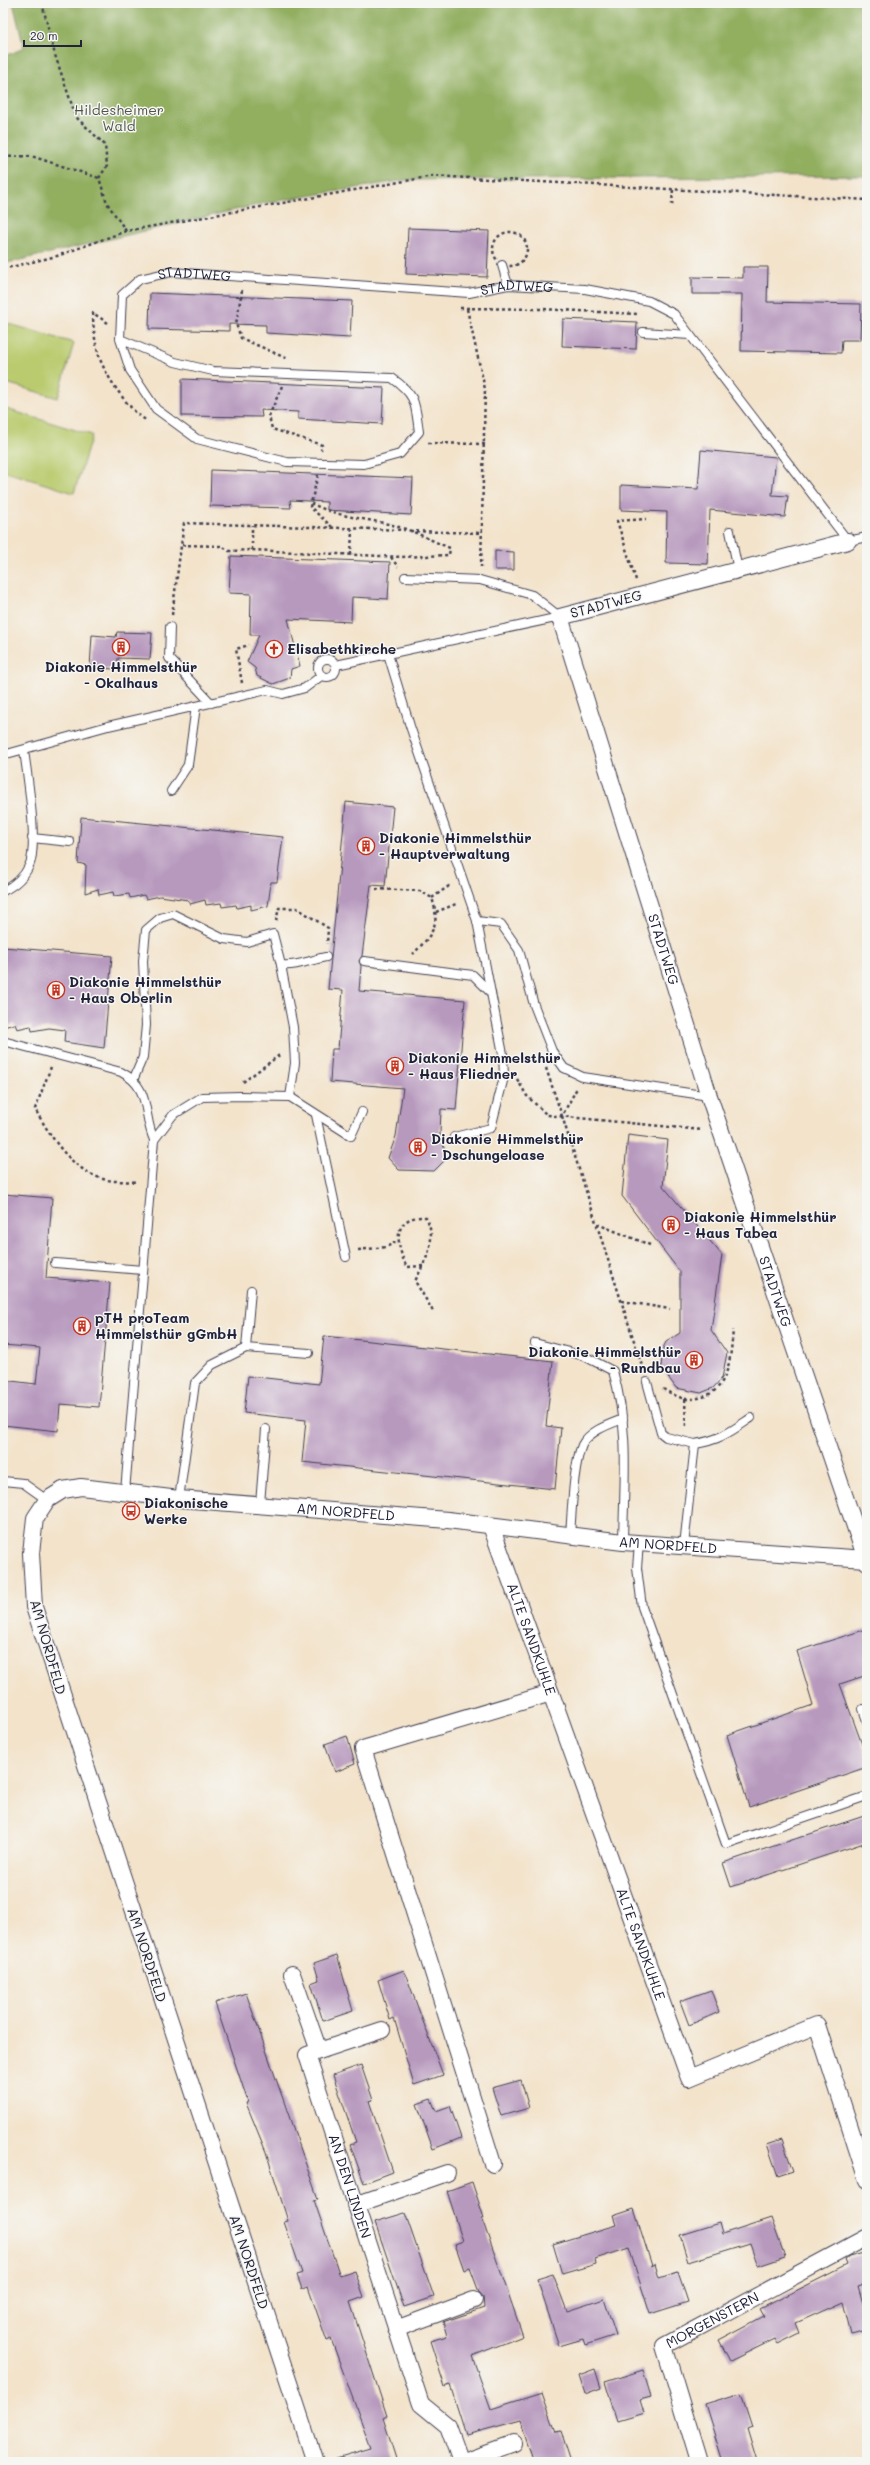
<svg xmlns="http://www.w3.org/2000/svg" width="870" height="2465" font-family="Mali,sans-serif">
<style>
.green{fill:#b9cb6e;stroke:#6e7654}
.forest{fill:#92af61;stroke:#5a684e}
.building{fill:#b799be}
.lines{fill:none;stroke-linecap:round;stroke-linejoin:round}
.service-casing{stroke:#413f51;stroke-width:10}
.minor-casing{stroke:#413f51;stroke-width:18}
.path{stroke:#413f51;stroke-width:2.5;stroke-dasharray:3 3;stroke-linecap:butt}
.service{stroke:#fff;stroke-width:8}
.minor{stroke:#fff;stroke-width:16}
.labels{text-anchor:middle;stroke-width:3;stroke-linejoin:round;paint-order:stroke}
.park-label{font-size:14px;fill:#4f554a;stroke:#f6f6f2}
.street-label{font-size:14px;fill:#22223b;stroke:#f6f6f2}
.poi-label{font-size:14px;font-weight:bold;fill:#22223b;stroke:#f6f6f2;text-anchor:start}
</style>
<rect width="100%" height="100%" fill="#f6f6f2"/>
<filter id="ink" filterUnits="userSpaceOnUse"><feTurbulence type="fractalNoise" baseFrequency=".025" numOctaves="2"/><feDisplacementMap in="SourceGraphic" scale="8" xChannelSelector="R" yChannelSelector="G"/><feConvolveMatrix kernelMatrix="1 2 1 2 8 2 1 2 1" color-interpolation-filters="sRGB"/></filter>
<filter id="wash" filterUnits="userSpaceOnUse"><feTurbulence type="fractalNoise" baseFrequency=".012" numOctaves="4" result="noise"/><feDisplacementMap in="SourceGraphic" scale="16" xChannelSelector="R" yChannelSelector="G"/><feGaussianBlur stdDeviation="0.9" result="paint"/><feColorMatrix in="noise" values="0 0 0 0 0 0 0 0 0 0 0 0 0 0 0 0 0 1.4 0 .05"/><feComposite in="paint" operator="in"/></filter>
<g filter="url(#wash)">
<rect width="100%" height="100%" fill="#f3e3cb"/>
<g class="green">
<path d="M 3,322 L 74,343 L 58,398 L 3,382 Z"/>
<path d="M 3,408 L 92,435 L 74,493 L 3,471 Z"/>
</g>
<path class="forest" d="M 13,3 L 867,3 L 867,176 L 405,180 L 265,203 L 3,264 L 3,57 L 24,48 Z"/>
<g id="blocks">
<g class="building">
<path d="M 408,228 L 489,231 L 487,277 L 406,274 Z"/>
<path d="M 743,267 L 768,267 L 767,302 L 861,304 L 860,340 L 842,340 L 841,353 L 741,351 L 742,294 L 692,294 L 692,277 L 743,278 Z"/>
<path d="M 150,293 L 352,301 L 350,338 L 266,333 L 266,325 L 229,324 L 229,331 L 149,329 Z"/>
<path d="M 563,319 L 637,322 L 636,349 L 562,346 Z"/>
<path d="M 182,379 L 384,388 L 382,424 L 298,419 L 298,412 L 261,410 L 262,417 L 182,416 Z"/>
<path d="M 701,450 L 776,457 L 772,495 L 788,496 L 785,517 L 710,510 L 708,564 L 666,563 L 667,512 L 621,510 L 621,485 L 698,489 Z"/>
<path d="M 211,470 L 413,478 L 411,515 L 327,510 L 327,502 L 290,500 L 291,508 L 210,506 Z"/>
<path d="M 495,551 L 514,552 L 514,570 L 495,570 Z"/>
<path d="M 231,556 L 390,562 L 388,599 L 352,597 L 351,622 L 288,619 L 300,666 L 291,669 L 290,678 L 273,684 L 257,676 L 255,668 L 247,662 L 259,635 L 250,635 L 251,594 L 229,593 Z"/>
<path d="M 117,632 L 152,633 L 150,659 L 118,658 L 118,669 L 90,668 L 92,635 L 116,637 Z"/>
<path d="M 346,802 L 393,807 L 385,886 L 371,885 L 362,956 L 359,961 L 361,966 L 359,991 L 465,1000 L 456,1110 L 441,1109 L 440,1134 L 447,1158 L 434,1171 L 399,1170 L 388,1158 L 396,1136 L 403,1088 L 330,1082 L 332,1049 L 338,1049 L 343,990 L 328,989 Z"/>
<path d="M 81,817 L 283,837 L 277,882 L 271,882 L 268,906 L 251,910 L 251,905 L 237,908 L 236,905 L 222,907 L 221,903 L 206,905 L 205,900 L 190,904 L 188,900 L 160,896 L 146,899 L 144,895 L 130,898 L 129,894 L 114,896 L 113,892 L 99,895 L 98,889 L 85,893 L 86,865 L 78,863 Z"/>
<path d="M 3,947 L 112,956 L 104,1048 L 64,1042 L 65,1030 L 49,1028 L 32,1031 L 31,1026 L 17,1029 L 15,1024 L 3,1027 Z"/>
<path d="M 628,1135 L 668,1140 L 663,1186 L 722,1255 L 711,1330 L 727,1353 L 722,1378 L 713,1388 L 701,1393 L 676,1388 L 661,1367 L 663,1348 L 666,1342 L 680,1333 L 680,1272 L 622,1196 Z"/>
<path d="M 3,1194 L 52,1198 L 46,1278 L 110,1283 L 99,1407 L 60,1404 L 58,1431 L 3,1425 L 3,1380 L 36,1384 L 40,1348 L 3,1345 Z"/>
<path d="M 324,1336 L 553,1361 L 546,1426 L 561,1428 L 555,1489 L 302,1462 L 306,1420 L 244,1413 L 248,1376 L 319,1384 Z"/>
<path d="M 867,1629 L 867,1675 L 840,1684 L 867,1758 L 867,1767 L 749,1807 L 727,1735 L 813,1705 L 797,1651 Z"/>
<path d="M 347,1736 L 355,1764 L 335,1772 L 325,1744 Z"/>
<path d="M 867,1815 L 867,1842 L 731,1887 L 723,1863 Z"/>
<path d="M 337,1955 L 353,2011 L 323,2021 L 311,1983 L 319,1980 L 314,1963 Z"/>
<path d="M 404,1970 L 443,2075 L 414,2085 L 394,2018 L 390,2020 L 378,1980 Z"/>
<path d="M 711,1990 L 719,2012 L 689,2025 L 680,2001 Z"/>
<path d="M 246,1993 L 318,2199 L 314,2200 L 340,2276 L 355,2271 L 364,2297 L 350,2302 L 387,2416 L 383,2418 L 397,2462 L 337,2462 L 336,2458 L 371,2448 L 331,2339 L 327,2341 L 308,2287 L 302,2289 L 297,2275 L 302,2273 L 284,2222 L 288,2221 L 266,2152 L 246,2103 L 248,2102 L 215,2003 Z"/>
<path d="M 361,2065 L 373,2100 L 369,2101 L 393,2172 L 364,2183 L 350,2144 L 356,2142 L 333,2075 Z"/>
<path d="M 521,2080 L 529,2108 L 501,2116 L 492,2088 Z"/>
<path d="M 431,2099 L 436,2111 L 450,2106 L 461,2138 L 433,2149 L 417,2104 Z"/>
<path d="M 782,2139 L 793,2171 L 778,2176 L 767,2144 Z"/>
<path d="M 472,2182 L 484,2218 L 482,2218 L 523,2336 L 472,2356 L 491,2409 L 542,2393 L 556,2432 L 561,2431 L 571,2462 L 535,2462 L 521,2420 L 466,2435 L 450,2385 L 445,2387 L 430,2341 L 447,2336 L 443,2322 L 484,2308 L 483,2297 L 479,2292 L 470,2268 L 464,2270 L 455,2244 L 463,2241 L 447,2191 Z"/>
<path d="M 634,2209 L 652,2266 L 655,2264 L 659,2278 L 678,2272 L 688,2302 L 650,2314 L 629,2248 L 595,2259 L 596,2264 L 562,2274 L 553,2244 L 616,2225 L 613,2216 Z"/>
<path d="M 405,2213 L 434,2297 L 404,2307 L 375,2222 Z"/>
<path d="M 771,2218 L 785,2257 L 758,2266 L 750,2243 L 688,2262 L 680,2235 L 719,2223 L 722,2234 Z"/>
<path d="M 867,2252 L 867,2283 L 858,2286 L 867,2318 L 867,2330 L 851,2334 L 843,2302 L 796,2323 L 800,2333 L 778,2344 L 775,2339 L 730,2361 L 719,2340 L 764,2316 L 760,2309 L 847,2265 L 845,2260 L 849,2257 Z"/>
<path d="M 553,2274 L 567,2311 L 604,2299 L 616,2335 L 585,2345 L 583,2339 L 559,2346 L 537,2279 Z"/>
<path d="M 595,2369 L 601,2388 L 585,2394 L 579,2375 Z"/>
<path d="M 643,2370 L 651,2397 L 640,2400 L 644,2413 L 617,2421 L 605,2382 Z"/>
<path d="M 741,2393 L 752,2427 L 747,2429 L 757,2462 L 723,2462 L 705,2404 Z"/>
</g>
</g>
</g>
<g filter="url(#ink)">
<use href="#blocks" fill-opacity="0" stroke="#413f51" stroke-width="1"/>
<g class="lines">
<defs>
<g id="service">
<path d="M 502,265 L 508,285"/>
<path d="M 643,332 L 690,335"/>
<path id="s1" d="M 120,339 L 175,362 L 213,371 L 392,378 C 417,396 415,403 419,432 L 400,454 L 364,464 L 287,462 L 197,439 L 156,409 L 130,370 L 120,339 L 122,295 L 140,279 L 171,272 L 469,293 L 508,285 L 585,289 L 649,301 L 674,314 L 848,541 L 867,537"/>
<path d="M 730,531 L 738,570"/>
<path d="M 405,577 L 480,580 L 532,595 L 560,617 L 388,654 L 410,726 L 477,921 L 491,993"/>
<path d="M 170,627 L 169,658 L 211,703"/>
<circle cx="327" cy="668" r="9"/>
<path d="M 336,665 L 388,654"/>
<path d="M 3,755 L 108,726 L 232,698 L 267,690 L 283,694 L 305,688 L 321,676"/>
<path d="M 171,791 L 188,765 L 196,706"/>
<path d="M 32,838 L 70,842"/>
<path d="M 3,891 C 13,886 24,877 29,866 C 39,846 27,774 24,750"/>
<path d="M 477,921 L 501,924 L 519,950 L 534,1005 L 552,1051 L 564,1068 L 583,1077 L 709,1096"/>
<path d="M 364,961 L 473,975 L 491,993 L 503,1054 L 504,1077 L 491,1128 L 454,1137"/>
<path d="M 281,965 L 293,1027 L 295,1063 L 290,1097"/>
<path d="M 3,1041 L 121,1072 C 152,1088 142,1113 154,1140"/>
<path d="M 134,1078 L 143,1057 L 146,1025 L 143,961 L 146,930 L 160,918 L 173,914 L 224,939 L 247,942 L 273,934 L 281,965 C 295,967 311,960 326,957"/>
<path d="M 316,1115 L 346,1257"/>
<path d="M 55,1263 L 143,1270"/>
<path d="M 251,1290 L 246,1348 L 309,1353"/>
<path d="M 535,1343 L 584,1356 L 613,1371 C 630,1431 624,1480 623,1542"/>
<path d="M 647,1382 L 661,1433 L 666,1437 L 695,1444 L 684,1546"/>
<path d="M 695,1444 C 720,1440 730,1432 751,1418"/>
<path d="M 3,1481 L 23,1483 L 47,1500"/>
<path d="M 125,1492 L 154,1140 L 173,1115 L 202,1097 L 241,1096 L 290,1097 L 351,1136 L 362,1112"/>
<path d="M 179,1499 L 195,1383 L 212,1365 L 246,1348"/>
<path d="M 260,1504 L 266,1429"/>
<path d="M 570,1535 C 572,1512 573,1466 582,1445 C 589,1431 610,1424 623,1419"/>
<path d="M 639,1543 L 637,1568 L 642,1607 L 726,1844 L 867,1796"/>
<path d="M 863,1709 L 867,1721"/>
</g>
<g id="minor">
<path id="s2" d="M 848,541 L 560,617 L 709,1096 L 867,1562"/>
<path id="s3" d="M 491,1526 L 689,2078 L 817,2025 L 867,2180"/>
<path d="M 292,1974 L 319,2051"/>
<path id="s4" d="M 382,2030 L 307,2055 L 421,2404 L 448,2426 L 461,2462"/>
<path d="M 493,2164 L 363,1749 L 551,1693"/>
<path d="M 355,2205 L 447,2173"/>
<path d="M 396,2329 L 474,2300"/>
<path id="s5" d="M 315,2462 L 34,1607 L 31,1553 L 35,1518 L 47,1500 L 63,1490 L 81,1487 L 179,1499 L 448,1520 L 623,1542 L 866,1559"/>
<path d="M 461,2462 L 514,2443"/>
<path id="s6" d="M 699,2462 L 664,2346 L 867,2237"/>
</g>
</defs>
<use href="#service" class="service-casing"/>
<use href="#minor" class="minor-casing"/>
<g class="path">
<path d="M 42,3 L 55,55 L 76,117 L 105,145 L 107,166 L 99,178 L 107,203 L 126,231"/>
<path d="M 3,157 L 31,156 L 99,178"/>
<path d="M 672,205 L 673,189"/>
<circle cx="510" cy="249" r="17"/>
<path d="M 3,269 L 57,256 L 126,231 L 433,176 L 867,200"/>
<path d="M 242,290 L 236,324 L 241,338 L 288,359"/>
<path d="M 460,308 L 542,309 L 637,314"/>
<path d="M 467,309 L 485,389 L 481,567"/>
<path d="M 108,323 L 93,313 C 93,328 95,344 100,359 C 106,376 130,412 146,420"/>
<path d="M 282,386 L 269,416 L 272,429 L 322,445 L 321,450"/>
<path d="M 428,443 L 485,444"/>
<path d="M 318,475 L 310,507 L 332,527"/>
<path d="M 410,531 L 482,533"/>
<path d="M 182,545 L 222,546 L 229,551 L 252,550 L 402,557 L 449,555 L 450,548 C 432,541 415,531 396,526 C 367,518 338,518 311,503"/>
<path d="M 252,550 L 252,525"/>
<path d="M 351,555 L 352,529"/>
<path d="M 391,557 L 398,567"/>
<path d="M 636,580 L 617,521 L 646,519"/>
<path d="M 172,615 L 184,523 L 405,530"/>
<path d="M 242,683 L 236,649 L 249,645"/>
<path d="M 376,889 L 420,891 L 432,898 C 441,925 432,935 413,954"/>
<path d="M 432,898 L 449,886 L 451,887"/>
<path d="M 436,912 L 456,904"/>
<path d="M 276,921 L 279,908 L 297,908 L 328,928 L 327,944"/>
<path d="M 51,1067 L 35,1109 C 51,1137 70,1169 103,1179 C 113,1182 126,1181 137,1182"/>
<path d="M 546,1068 L 562,1116 L 577,1088"/>
<path d="M 517,1079 L 527,1096 L 547,1115 L 702,1130"/>
<path d="M 243,1082 L 281,1054"/>
<path d="M 562,1116 L 643,1369"/>
<path d="M 597,1224 L 650,1245"/>
<path d="M 358,1250 L 386,1247 L 398,1241"/>
<path d="M 423,1266 L 407,1267 C 395,1244 392,1215 426,1217 C 438,1240 426,1260 415,1281 L 434,1313"/>
<path d="M 622,1301 L 670,1309"/>
<path d="M 663,1389 C 669,1392 679,1398 686,1399 C 729,1400 730,1362 733,1330"/>
<path d="M 685,1399 L 686,1428"/>
</g>
<use href="#service" class="service"/>
<use href="#minor" class="minor"/>
</g>
</g>
<defs>
<symbol id="building-ring" viewBox="-11 -11 22 22"><circle r="9.5" fill="#f6f6f2" stroke="#c8321e" stroke-width="1.5"/><path d="M-4-6H4V6H1V3H-1V6H-4ZM-2.5-4.3h1.7v1.8h-1.7ZM.8-4.3h1.7v1.8H.8ZM-2.5-1h1.7V.8h-1.7ZM.8-1h1.7V.8H.8Z" fill="#c8321e"/></symbol>
<symbol id="church-ring" viewBox="-11 -11 22 22"><circle r="9.5" fill="#f6f6f2" stroke="#c8321e" stroke-width="1.5"/><path d="M-1.2-6h2.4v3.5h3.3v2.4h-3.3V6h-2.4V-.1h-3.3v-2.4h3.3Z" fill="#c8321e"/></symbol>
<symbol id="bus-ring" viewBox="-11 -11 22 22"><circle r="9.5" fill="#f6f6f2" stroke="#c8321e" stroke-width="1.5"/><path d="M-5-6H5V4H4V6H2V4H-2V6H-4V4H-5ZM-3.5-4V0h7V-4ZM-3.5 1.2v1.5H-2V1.2ZM2 1.2v1.5H3.5V1.2Z" fill="#c8321e"/></symbol>
</defs>
<g fill-rule="evenodd">
<use href="#building-ring" x="111" y="637" width="20" height="20"/>
<use href="#church-ring" x="264" y="639" width="20" height="20"/>
<use href="#building-ring" x="356" y="836" width="20" height="20"/>
<use href="#building-ring" x="46" y="980" width="20" height="20"/>
<use href="#building-ring" x="385" y="1056" width="20" height="20"/>
<use href="#building-ring" x="408" y="1137" width="20" height="20"/>
<use href="#building-ring" x="661" y="1215" width="20" height="20"/>
<use href="#building-ring" x="72" y="1316" width="20" height="20"/>
<use href="#building-ring" x="684" y="1350" width="20" height="20"/>
<use href="#bus-ring" x="121" y="1501" width="20" height="20"/>
</g>
<g class="labels">
<g class="park-label">
<text x="119" y="115">Hildesheimer<tspan x="119" dy="16">Wald</tspan></text>
</g>
<g class="street-label">
<text dy="5" stroke="none"><textPath href="#s1" startOffset="831">STADTWEG</textPath></text>
<text dy="5" stroke="none"><textPath href="#s1" startOffset="1155">STADTWEG</textPath></text>
<text transform="translate(606 604) rotate(-15)" y="5">STADTWEG</text>
<text dy="5" stroke="none"><textPath href="#s2" startOffset="646">STADTWEG</textPath></text>
<text dy="5" stroke="none"><textPath href="#s2" startOffset="1006">STADTWEG</textPath></text>
<text dy="5" stroke="none"><textPath href="#s5" startOffset="1314">AM NORDFELD</textPath></text>
<text dy="5" stroke="none"><textPath href="#s5" startOffset="1638">AM NORDFELD</textPath></text>
<text dy="5" stroke="none"><textPath href="#s3" startOffset="120">ALTE SANDKUHLE</textPath></text>
<text transform="translate(48 1647) rotate(74)" y="5">AM NORDFELD</text>
<text dy="5" stroke="none"><textPath href="#s3" startOffset="444">ALTE SANDKUHLE</textPath></text>
<text transform="translate(147 1955) rotate(72)" y="5">AM NORDFELD</text>
<text dy="5" stroke="none"><textPath href="#s4" startOffset="217">AN DEN LINDEN</textPath></text>
<text transform="translate(249 2262) rotate(72)" y="5">AM NORDFELD</text>
<text dy="5" stroke="none"><textPath href="#s6" startOffset="176">MORGENSTERN</textPath></text>
</g>
<g class="poi-label">
<text x="287" y="654">Elisabethkirche</text>
<text x="121" y="672" text-anchor="middle">Diakonie Himmelsthür<tspan x="121" dy="16">- Okalhaus</tspan></text>
<text x="379" y="843">Diakonie Himmelsthür<tspan x="379" dy="16">- Hauptverwaltung</tspan></text>
<text x="69" y="987">Diakonie Himmelsthür<tspan x="69" dy="16">- Haus Oberlin</tspan></text>
<text x="408" y="1063">Diakonie Himmelsthür<tspan x="408" dy="16">- Haus Fliedner</tspan></text>
<text x="431" y="1144">Diakonie Himmelsthür<tspan x="431" dy="16">- Dschungeloase</tspan></text>
<text x="684" y="1222">Diakonie Himmelsthür<tspan x="684" dy="16">- Haus Tabea</tspan></text>
<text x="95" y="1323">pTH proTeam<tspan x="95" dy="16">Himmelsthür gGmbH</tspan></text>
<text x="681" y="1357" text-anchor="end">Diakonie Himmelsthür<tspan x="681" dy="16">- Rundbau</tspan></text>
<text x="144" y="1508">Diakonische<tspan x="144" dy="16">Werke</tspan></text>
</g>
</g>
<rect width="870" height="2465" fill="none" stroke="#f6f6f2" stroke-width="16"/>
<path d="M24 40v6h57v-6" fill="none" stroke="#22223b" stroke-width="2"/>
<text x="30" y="40" font-size="12" fill="#22223b" stroke="#f6f6f2" stroke-width="3" paint-order="stroke">20 m</text>
</svg>
